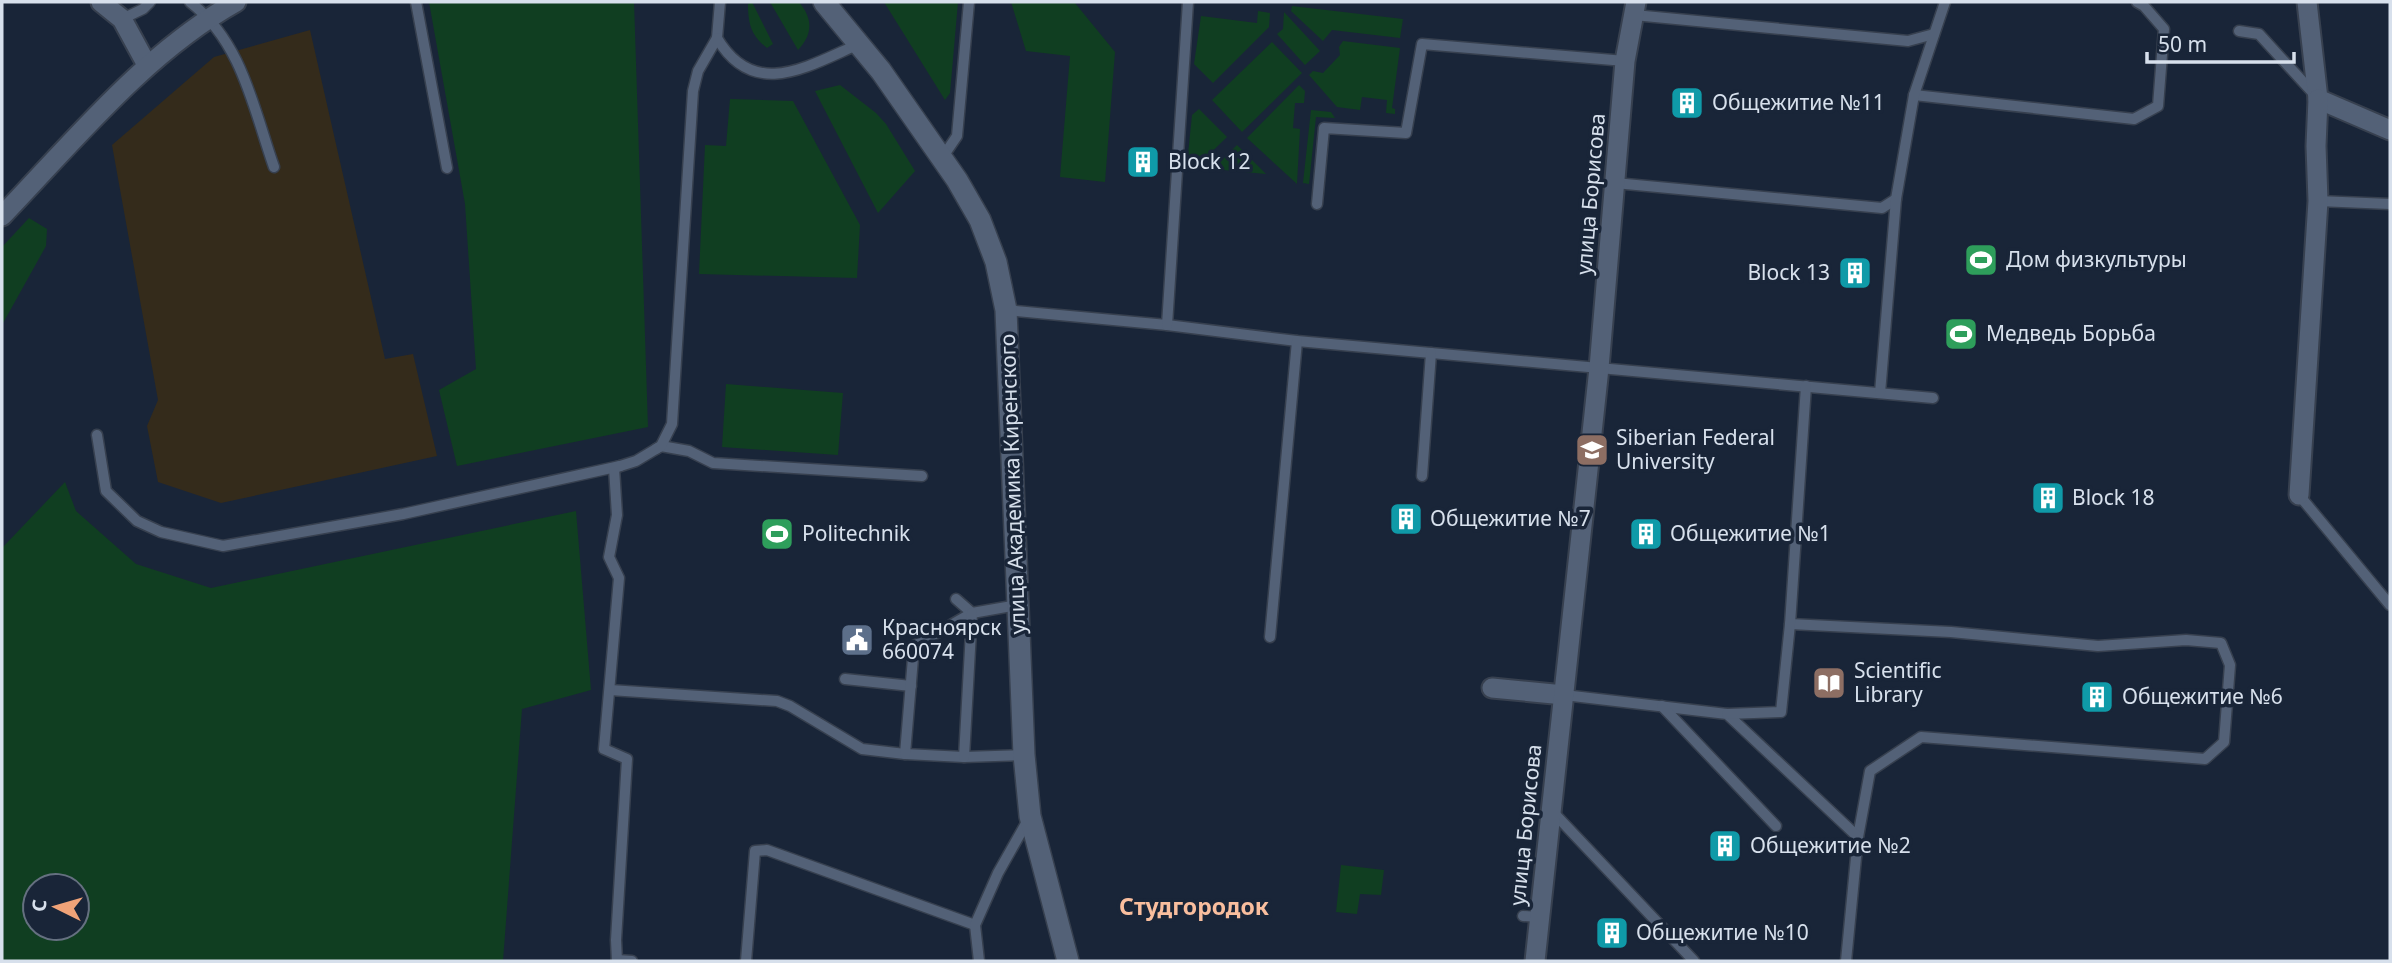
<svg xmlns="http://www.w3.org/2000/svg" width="2392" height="963" font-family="'Noto Sans',sans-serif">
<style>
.industrial{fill:#342b1b}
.green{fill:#103e21;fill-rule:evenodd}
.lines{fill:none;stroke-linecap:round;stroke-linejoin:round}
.lane-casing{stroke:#37404f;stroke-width:13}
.street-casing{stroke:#37404f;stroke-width:23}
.secondary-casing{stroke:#37404f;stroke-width:24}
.lane{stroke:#536177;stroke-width:10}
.street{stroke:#536177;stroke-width:19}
.secondary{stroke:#536177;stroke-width:21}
.labels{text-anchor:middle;stroke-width:7;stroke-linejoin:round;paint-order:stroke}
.poi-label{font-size:21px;fill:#d7e0ec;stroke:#192538;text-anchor:start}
.street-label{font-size:21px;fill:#d7e0ec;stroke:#192538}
.neighbourhood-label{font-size:23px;font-weight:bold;fill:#f9be9e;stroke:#192538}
</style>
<rect width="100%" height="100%" fill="#192538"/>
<path class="industrial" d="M 310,30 L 385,359 L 413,354 L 437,456 L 221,503 L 158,482 L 147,426 L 158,400 L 112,145 L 214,57 Z"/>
<g class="green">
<path d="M 429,2 L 634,2 L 648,427 L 457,466 L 439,390 L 476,369 L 465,204 Z"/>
<path d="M 752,2 L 773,44 L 767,48 C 751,36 748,23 748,4 Z"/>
<path d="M 770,2 L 799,2 C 813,19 813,34 798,50 Z"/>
<path d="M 884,2 L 958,2 L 950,93 L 945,100 Z"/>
<path d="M 1011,2 L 1075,3 L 1115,52 L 1105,182 L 1060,177 L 1070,56 L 1026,51 Z"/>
<path d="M 1292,6 L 1403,19 L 1400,38 L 1332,30 L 1323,41 L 1291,11 Z"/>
<path d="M 1258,11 L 1270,13 L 1269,27 L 1213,83 L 1194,64 L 1201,16 L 1257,23 Z"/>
<path d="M 1284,12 L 1320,51 L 1305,65 L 1277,34 L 1283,29 Z"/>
<path d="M 1343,41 L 1400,48 L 1392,108 L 1395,109 L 1395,114 L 1386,113 L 1387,100 L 1362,97 L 1360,110 L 1337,107 L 1309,75 L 1313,71 L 1323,73 L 1340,55 L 1339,47 Z"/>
<path d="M 1272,42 L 1302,73 L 1242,132 L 1212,100 Z"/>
<path d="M 840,85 L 876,113 L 886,124 L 915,171 L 878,213 L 815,91 Z"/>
<path d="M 1299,85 L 1305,91 L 1304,103 L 1295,103 L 1293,128 L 1300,129 L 1297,184 L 1247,138 Z"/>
<path d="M 730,99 L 793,101 L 860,225 L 857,278 L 699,274 L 705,145 L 726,146 Z"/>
<path d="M 1199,109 L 1227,137 L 1192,171 L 1187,164 L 1192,115 Z"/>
<path d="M 1311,110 L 1331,112 L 1335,118 L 1316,117 L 1309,184 L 1303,183 Z"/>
<path d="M 1237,145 L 1266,174 L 1213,169 Z"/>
<path d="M 29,218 L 47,229 L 46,246 L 2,325 L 2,247 Z"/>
<path d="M 726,384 L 843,393 L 838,455 L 722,447 Z"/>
<path d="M 65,482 L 76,511 L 136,564 L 211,588 L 576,511 L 591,690 L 522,709 L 503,961 L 2,961 L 2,548 ZM 35,886 L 77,886 L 77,928 L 35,928 Z"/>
<path d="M 1341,865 L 1384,870 L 1381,895 L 1360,894 L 1357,914 L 1336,912 Z"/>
</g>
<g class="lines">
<defs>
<g id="lane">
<path d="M 190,2 C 242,42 253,107 274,167"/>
<path d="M 416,2 L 447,168"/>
<path d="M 720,2 L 717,38 C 754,101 808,66 859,44"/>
<path d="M 1634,15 L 1908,41 L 1934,34"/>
<path d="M 122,19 L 143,9 L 150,2"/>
<path d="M 2239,31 L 2259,34 L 2316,96"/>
<path d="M 1914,95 L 2134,119 L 2158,106 L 2164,29 L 2144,6 L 2137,2"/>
<path d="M 942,158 L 957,136 L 969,2"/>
<path d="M 1615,183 L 1882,208 L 1896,199"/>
<path d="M 2318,201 L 2390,204"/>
<path d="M 1317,204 L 1324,128 L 1406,133 L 1422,44 L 1625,61"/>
<path d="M 1006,310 L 1167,325 L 1297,341 L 1933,398"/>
<path d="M 1167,325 L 1188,2"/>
<path d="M 1880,393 L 1896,199 L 1914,95 L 1945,2"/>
<path d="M 97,435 L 106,491 L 137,521 L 161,532 L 223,546 L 403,514 L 620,466"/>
<path d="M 656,449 L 661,446 L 689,451 L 713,463 L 922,476"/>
<path d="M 1422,476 L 1431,353"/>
<path d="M 2299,495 L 2390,605"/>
<path d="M 956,599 L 972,613"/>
<path d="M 1790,624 L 1951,632 L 2098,646 L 2186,640 L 2221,643 L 2230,665 L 2224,742 L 2205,759 L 1921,737 L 1870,771 L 1858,837"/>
<path d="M 1270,637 L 1297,341"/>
<path d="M 845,679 L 911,686"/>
<path d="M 610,690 L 777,701 L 790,706 L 862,749 L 905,754 L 964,757 L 1024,755"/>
<path d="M 1564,695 L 1727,714 L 1858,837 L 1846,961"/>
<path d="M 1662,706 L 1776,826"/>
<path d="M 1727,714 L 1781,712 L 1790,624 L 1806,386"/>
<path d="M 905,754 L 914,646 L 972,613 L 1018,605"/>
<path d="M 964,757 L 972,613"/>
<path d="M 1551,810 L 1694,961"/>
<path d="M 1523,916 L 1540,917"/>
<path d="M 617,960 L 632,961"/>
<path d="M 617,961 L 616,940 L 627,759 L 604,749 L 619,578 L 609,557 L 617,515 L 614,468 L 636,461 L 661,446 L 672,424 L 693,91 L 698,71 L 717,38"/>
<path d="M 746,961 L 755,851 L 767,850 L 975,925"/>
<path d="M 979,961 L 975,925 L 998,873 L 1028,820"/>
</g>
<g id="street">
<path d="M 101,2 L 122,19 L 147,65"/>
<path d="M 2307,2 L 2318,99 L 2390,130"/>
<path d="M 2,216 C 74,141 145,53 236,2"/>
<path d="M 2299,495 L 2318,201 L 2316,146 L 2318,99"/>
<path d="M 1492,688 L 1564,695"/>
<path d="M 1535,961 L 1599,368 L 1625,61 L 1636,2"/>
</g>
<path id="secondary" d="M 824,2 L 881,71 L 957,180 L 980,220 L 996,262 L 1006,310 L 1024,755 L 1030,816 L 1068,961"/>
</defs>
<use href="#lane" class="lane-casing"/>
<use href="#street" class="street-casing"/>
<use href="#secondary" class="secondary-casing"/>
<use href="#lane" class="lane"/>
<use href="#street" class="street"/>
<use href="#secondary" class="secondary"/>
</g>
<defs>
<symbol id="building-square" viewBox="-11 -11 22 22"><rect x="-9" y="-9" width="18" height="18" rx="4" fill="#0f9aa8" stroke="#192538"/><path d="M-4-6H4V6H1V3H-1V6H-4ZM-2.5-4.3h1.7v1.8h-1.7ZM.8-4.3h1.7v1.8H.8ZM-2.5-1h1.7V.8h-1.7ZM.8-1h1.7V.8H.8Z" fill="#fff"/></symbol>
<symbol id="stadium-square" viewBox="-11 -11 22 22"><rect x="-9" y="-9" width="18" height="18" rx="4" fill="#2e9e5b" stroke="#192538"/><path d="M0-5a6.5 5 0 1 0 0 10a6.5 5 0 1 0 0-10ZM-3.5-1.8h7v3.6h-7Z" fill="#fff"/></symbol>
<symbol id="university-square" viewBox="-11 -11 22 22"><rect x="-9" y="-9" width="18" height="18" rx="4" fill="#8d6e63" stroke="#192538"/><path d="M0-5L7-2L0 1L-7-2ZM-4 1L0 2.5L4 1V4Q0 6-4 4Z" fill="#fff"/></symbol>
<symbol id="civic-square" viewBox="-11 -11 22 22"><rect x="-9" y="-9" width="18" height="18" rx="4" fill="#5c6f8a" stroke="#192538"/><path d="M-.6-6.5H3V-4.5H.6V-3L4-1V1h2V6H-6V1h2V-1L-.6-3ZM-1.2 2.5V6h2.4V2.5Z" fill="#fff"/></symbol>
<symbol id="library-square" viewBox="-11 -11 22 22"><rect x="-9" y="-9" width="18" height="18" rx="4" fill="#8d6e63" stroke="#192538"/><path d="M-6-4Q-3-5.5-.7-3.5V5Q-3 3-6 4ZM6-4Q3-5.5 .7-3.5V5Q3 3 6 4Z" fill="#fff"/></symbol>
</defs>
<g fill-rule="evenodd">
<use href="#building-square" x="1668" y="84" width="38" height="38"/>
<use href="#building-square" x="1124" y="143" width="38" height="38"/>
<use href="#stadium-square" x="1962" y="241" width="38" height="38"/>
<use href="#building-square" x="1836" y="254" width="38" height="38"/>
<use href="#stadium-square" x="1942" y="315" width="38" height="38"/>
<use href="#university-square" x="1573" y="431" width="38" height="38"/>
<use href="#building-square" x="2029" y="479" width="38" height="38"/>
<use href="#building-square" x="1387" y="500" width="38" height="38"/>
<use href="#stadium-square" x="758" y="515" width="38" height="38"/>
<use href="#building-square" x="1627" y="515" width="38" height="38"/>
<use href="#civic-square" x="838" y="621" width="38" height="38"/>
<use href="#library-square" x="1810" y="664" width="38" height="38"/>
<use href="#building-square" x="2078" y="678" width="38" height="38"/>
<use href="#building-square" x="1706" y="827" width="38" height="38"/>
<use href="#building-square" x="1593" y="914" width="38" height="38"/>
</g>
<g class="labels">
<g class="poi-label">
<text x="1712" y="110">Общежитие №11</text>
<text x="1168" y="169">Block 12</text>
<text x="2006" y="267">Дом физкультуры</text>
<text x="1830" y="280" text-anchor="end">Block 13</text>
<text x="1986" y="341">Медведь Борьба</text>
<text x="1616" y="445">Siberian Federal<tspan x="1616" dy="24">University</tspan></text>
<text x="2072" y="505">Block 18</text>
<text x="1430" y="526">Общежитие №7</text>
<text x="802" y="541">Politechnik</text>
<text x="1670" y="541">Общежитие №1</text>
<text x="882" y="635">Красноярск<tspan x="882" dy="24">660074</tspan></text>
<text x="1854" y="678">Scientific<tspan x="1854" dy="24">Library</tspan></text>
<text x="2122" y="704">Общежитие №6</text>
<text x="1750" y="853">Общежитие №2</text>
<text x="1636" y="940">Общежитие №10</text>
</g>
<g class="street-label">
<text transform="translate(1591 194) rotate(-85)" y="7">улица Борисова</text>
<text transform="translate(1013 484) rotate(-92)" y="7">улица Академика Киренского</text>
<text transform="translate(1526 825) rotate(-84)" y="7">улица Борисова</text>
</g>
<g class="neighbourhood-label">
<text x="1194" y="915">Студгородок</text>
</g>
</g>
<rect width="2392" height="963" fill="none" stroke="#d7e0ec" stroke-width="7"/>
<g transform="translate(56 907) rotate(275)"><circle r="33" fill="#192538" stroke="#657080" stroke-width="2"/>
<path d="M0-5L12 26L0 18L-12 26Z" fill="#f0a378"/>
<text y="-10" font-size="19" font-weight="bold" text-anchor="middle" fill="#d7e0ec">С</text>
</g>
<path d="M2147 52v10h147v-10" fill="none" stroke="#d7e0ec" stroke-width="3.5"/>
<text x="2158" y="52" font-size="21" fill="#d7e0ec" stroke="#192538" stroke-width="5" paint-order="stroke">50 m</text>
</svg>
